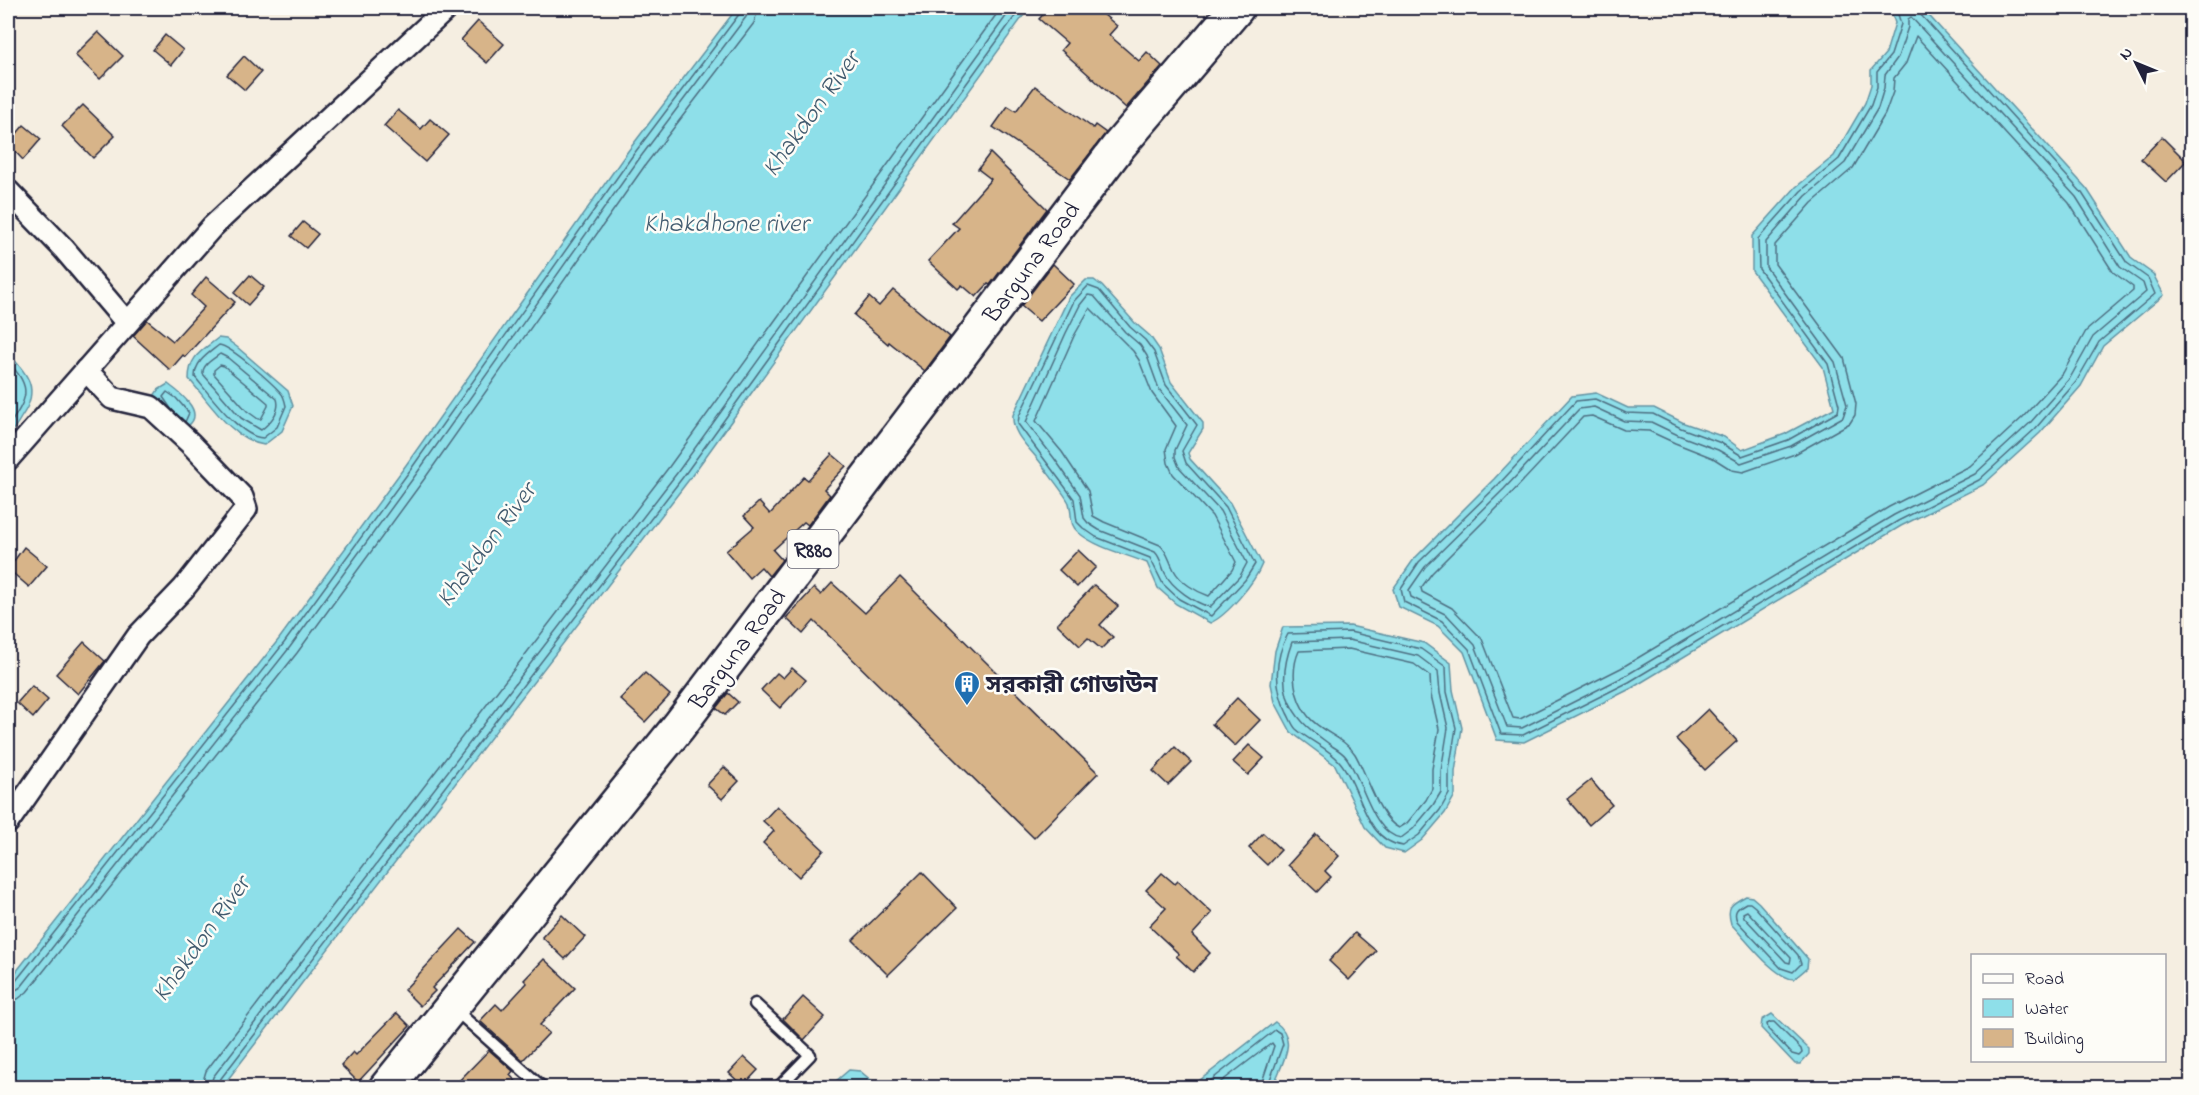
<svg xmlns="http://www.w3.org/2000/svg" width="2199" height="1095" font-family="'Indie Flower','Noto Sans Bengali',sans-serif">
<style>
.water{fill:#8edfe9;stroke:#6393a3;stroke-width:1.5}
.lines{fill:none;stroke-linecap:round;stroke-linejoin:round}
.shore{stroke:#4d6e81;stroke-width:1.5}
.building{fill:#d7b489;stroke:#22223b;stroke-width:1.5}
.lane-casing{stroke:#22223b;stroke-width:15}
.street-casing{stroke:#22223b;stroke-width:26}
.primary-casing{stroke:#22223b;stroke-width:38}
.lane{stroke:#fdfcf7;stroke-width:10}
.street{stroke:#fdfcf7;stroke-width:21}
.primary{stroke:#fdfcf7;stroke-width:33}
.labels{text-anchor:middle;stroke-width:5;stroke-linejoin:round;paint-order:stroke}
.shield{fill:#fdfcf7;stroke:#646373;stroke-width:1.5}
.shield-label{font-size:22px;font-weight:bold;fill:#22223b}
.street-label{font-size:24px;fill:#22223b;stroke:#fdfcf7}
.poi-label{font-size:24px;font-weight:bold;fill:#22223b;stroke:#fdfcf7;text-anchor:start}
.water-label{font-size:26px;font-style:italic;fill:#425b6f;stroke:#fdfcf7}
</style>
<rect width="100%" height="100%" fill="#f5eee1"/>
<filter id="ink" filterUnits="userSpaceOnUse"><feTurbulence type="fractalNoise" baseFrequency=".0167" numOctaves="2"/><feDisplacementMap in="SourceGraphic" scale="12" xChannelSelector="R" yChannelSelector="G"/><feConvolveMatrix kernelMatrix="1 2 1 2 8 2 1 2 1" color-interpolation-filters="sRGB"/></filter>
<g filter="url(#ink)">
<g class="water">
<path d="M 737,8 L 1029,8 L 688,481 L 222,1087 L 8,1087 L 8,982 L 279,639 L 406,465 L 628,151 Z"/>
<path d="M 1890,8 L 1922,8 L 2087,189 L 2132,259 L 2153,274 L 2164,295 L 2103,346 L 2081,386 L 2040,433 L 1983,485 L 1901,526 L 1632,688 L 1524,742 L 1497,740 L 1464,652 L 1438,626 L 1399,607 L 1393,589 L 1414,559 L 1494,479 L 1572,396 L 1596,393 L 1628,408 L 1654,408 L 1684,423 L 1724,437 L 1742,450 L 1785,434 L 1834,408 L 1823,367 L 1752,271 L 1752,236 L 1796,187 L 1834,156 L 1865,103 L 1871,85 L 1871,70 L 1886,53 L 1895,23 Z"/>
<path d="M 1086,280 L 1094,280 L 1102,286 L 1135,323 L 1150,336 L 1159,349 L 1171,382 L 1203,423 L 1203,429 L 1188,453 L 1190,459 L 1230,503 L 1262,564 C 1255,582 1227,616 1210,623 L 1176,604 L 1158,588 L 1147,563 C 1125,554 1097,548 1079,533 C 1068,524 1073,515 1069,503 C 1066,496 1051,477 1045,469 C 1034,451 1011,436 1013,415 L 1069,297 Z"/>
<path d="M 218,338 L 226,339 L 237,347 L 288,391 L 293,406 L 282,431 L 264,445 C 232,440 209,402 189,379 C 189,356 202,351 218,338 Z"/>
<path d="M 8,353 C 27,373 41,389 22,416 C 18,423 14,430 8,435 Z"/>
<path d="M 168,384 C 183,395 209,416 183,429 L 154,396 L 158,390 Z"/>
<path d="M 1350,626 L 1424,643 L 1451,663 L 1453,690 L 1462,728 L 1455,772 L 1455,795 L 1445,813 L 1422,840 L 1404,853 L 1385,848 L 1365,827 L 1335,765 L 1291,732 L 1275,702 L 1271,684 L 1275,651 L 1283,627 Z"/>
<path d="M 1746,896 L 1752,897 L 1759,903 L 1808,959 L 1807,968 L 1794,979 C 1775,979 1745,938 1731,924 C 1726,906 1731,904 1746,896 Z"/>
<path d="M 1772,1014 L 1809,1049 L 1809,1054 L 1800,1064 L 1795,1064 L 1761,1028 L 1762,1020 Z"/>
<path d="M 1275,1022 C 1300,1039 1281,1064 1273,1087 L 1191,1087 Z"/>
<path d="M 849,1070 L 860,1071 L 879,1087 L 829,1087 Z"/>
</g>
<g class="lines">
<g class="shore">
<path d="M 1896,8 L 1901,24 L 1891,55 L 1877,72 L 1877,87 L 1871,105 L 1839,159 L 1801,191 L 1758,239 L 1759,269 L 1828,364 L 1839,405 L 1838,412 L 1788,440 L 1742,456 L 1721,443 L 1681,428 L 1653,414 L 1626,413 L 1595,399 L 1576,401 L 1499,484 L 1419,562 L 1401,589 L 1404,602 L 1442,621 L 1469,649 L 1501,734 L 1523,735 L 1629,682 L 1898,521 L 1979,480 L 2035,429 L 2076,382 L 2099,342 L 2155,294 L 2148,278 L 2127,263 L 2082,193 L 1920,14 L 1918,8"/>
<path d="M 1911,17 L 2076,197 L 2120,267 L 2143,283 L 2146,292 L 2093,337 L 2070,378 L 2030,423 L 1975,474 L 1894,515 L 1625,676 L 1522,728 L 1507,727 L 1475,645 L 1447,615 L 1411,597 L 1409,590 L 1425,567 L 1504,489 L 1579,409 L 1594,407 L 1624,421 L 1651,422 L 1678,435 L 1718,450 L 1741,463 L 1791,446 L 1843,417 L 1847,405 L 1835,362 L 1766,267 L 1766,242 L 1806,196 L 1845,163 L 1878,108 L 1884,88 L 1885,75 L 1898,57 L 1908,27 L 1908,19 Z"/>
<path d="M 1916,36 L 2069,203 L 2113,272 L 2133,287 L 2133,291 L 2086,331 L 2063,373 L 2023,417 L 1970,466 L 1889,507 L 1621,668 L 1520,719 L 1513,718 L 1482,639 L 1452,608 L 1422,592 L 1421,588 L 1432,573 L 1510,495 L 1583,417 L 1592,416 L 1624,430 L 1649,431 L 1675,443 L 1713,458 L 1732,470 L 1743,472 L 1795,454 L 1850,423 L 1855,415 L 1856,404 L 1844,358 L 1775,264 L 1775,245 L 1812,203 L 1853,168 L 1885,114 L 1893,92 L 1894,78 L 1906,63 Z"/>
<path d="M 1088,286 L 1099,290 L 1130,327 L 1145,340 L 1154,352 L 1166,385 L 1197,425 L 1182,451 L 1186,463 L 1226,507 L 1255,564 L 1245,580 L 1211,616 L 1179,599 L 1163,584 L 1150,558 L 1096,537 L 1083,528 L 1077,522 L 1074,499 L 1018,424 L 1019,416 L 1074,301 Z"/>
<path d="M 1088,295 L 1094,296 L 1125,332 L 1140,345 L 1147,356 L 1159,389 L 1187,425 L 1175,450 L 1175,457 L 1179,467 L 1220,511 L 1247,563 L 1240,576 L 1210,607 C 1195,603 1172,588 1165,573 C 1161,565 1161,558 1155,552 L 1099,530 L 1088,523 L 1084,518 L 1080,495 L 1054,458 L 1026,422 L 1066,333 L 1080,305 Z"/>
<path d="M 1090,308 L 1133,351 L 1139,360 L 1152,393 L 1176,426 L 1166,449 L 1168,463 L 1173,474 L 1212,516 L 1236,562 L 1232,570 L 1209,596 C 1197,592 1180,582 1174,570 C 1169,561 1168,552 1160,545 L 1104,522 L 1093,516 L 1088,491 L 1062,452 L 1036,421 L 1074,336 Z"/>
<path d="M 219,345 C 231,346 271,382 281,393 C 284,396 285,401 286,406 L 277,427 L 263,438 C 241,438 209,394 195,377 C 195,361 208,354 219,345 Z"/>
<path d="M 220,354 L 228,358 L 277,399 C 281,411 270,423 261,430 L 241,418 L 203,374 C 202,365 213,359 220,354 Z"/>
<path d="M 8,362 C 34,388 27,399 8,427"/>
<path d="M 220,365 L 224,366 L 268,403 L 268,406 L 261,419 L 258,419 L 247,411 L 214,374 L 214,370 Z"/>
<path d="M 172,410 L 163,397 L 167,392 L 176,398 L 189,413 L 185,422"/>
<path d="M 1350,632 L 1421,649 L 1446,667 L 1447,692 L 1456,728 L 1449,771 L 1449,794 L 1440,810 L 1419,835 L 1403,846 C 1363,840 1362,788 1340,762 C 1329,748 1309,741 1296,729 C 1292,725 1290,718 1287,713 C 1274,687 1274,659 1288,634 Z"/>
<path d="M 1349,640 L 1418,656 L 1438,671 L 1440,693 L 1448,728 L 1441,771 L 1441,792 L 1433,805 L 1413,829 L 1401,838 C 1372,834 1363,779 1346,757 C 1343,753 1337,749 1332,746 C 1312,731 1296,721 1287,696 C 1282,679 1286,658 1292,642 Z"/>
<path d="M 1349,649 L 1414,664 L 1430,676 L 1431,695 L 1439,729 L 1432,769 L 1432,789 L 1426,800 L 1407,823 L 1399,828 C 1379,819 1367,774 1355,754 C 1344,737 1320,732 1308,716 C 1294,699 1290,671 1299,651 Z"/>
<path d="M 1746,903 L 1750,903 L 1755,907 L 1798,955 L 1801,964 L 1793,972 L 1781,968 L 1737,921 C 1733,911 1737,908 1746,903 Z"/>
<path d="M 1747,911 L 1791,958 L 1790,963 L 1786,962 L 1744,917 L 1743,913 Z"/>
<path d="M 8,984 L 15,982 L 284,643 L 411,469 L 633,155 L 740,13 L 741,8"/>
<path d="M 8,992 L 14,991 L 21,987 L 290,647 L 417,473 L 639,159 L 746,17 L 749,8"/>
<path d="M 8,1001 L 18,999 L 27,992 L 297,653 L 425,478 L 646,164 L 754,23 L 758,8"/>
<path d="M 1771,1022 L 1774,1022 L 1801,1049 L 1802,1053 L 1799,1056 L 1792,1054 L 1768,1029 L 1767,1024 Z"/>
<path d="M 201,1088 L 206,1071 L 669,467 L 1001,8"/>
<path d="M 210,1088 L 213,1077 L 677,473 L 1012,8"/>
<path d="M 218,1088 L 219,1081 L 683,477 L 1021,8"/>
<path d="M 1201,1088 L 1275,1030 L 1280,1033 L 1283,1044 L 1267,1088"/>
<path d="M 1213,1088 L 1272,1043 L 1274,1046 L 1260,1088"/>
</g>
</g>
<g class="building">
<path d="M 1049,8 L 1096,8 L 1117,26 L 1109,35 L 1139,61 L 1147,52 L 1162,66 L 1126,108 L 1061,50 L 1067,43 L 1039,19 Z"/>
<path d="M 478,21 L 504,44 L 487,63 L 461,40 Z"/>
<path d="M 98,32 L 123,56 L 100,79 L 75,55 Z"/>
<path d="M 165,35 L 183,50 L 171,65 L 153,50 Z"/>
<path d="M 244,56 L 261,72 L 245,90 L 227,75 Z"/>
<path d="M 1035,86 L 1093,128 L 1095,125 L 1106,133 L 1070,179 L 993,127 L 1008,106 L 1016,111 Z"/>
<path d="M 83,105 L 115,136 L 93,158 L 62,126 Z"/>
<path d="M 398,110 L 421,129 L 430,119 L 449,135 L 425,162 L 384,126 Z"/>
<path d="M 24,125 L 41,139 L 23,160 L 8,144 Z"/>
<path d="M 2162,137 L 2186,161 L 2166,182 L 2141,159 Z"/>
<path d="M 990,153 L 1047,209 L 990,285 L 988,284 L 976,297 L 962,285 L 958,289 L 928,261 L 959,228 L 952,223 L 991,179 L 978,169 Z"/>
<path d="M 303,222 L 318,234 L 306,248 L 291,236 Z"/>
<path d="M 1053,264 L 1074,284 L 1039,321 L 1021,306 Z"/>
<path d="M 250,275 L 264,287 L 248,305 L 234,293 Z"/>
<path d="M 206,277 L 235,302 L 185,357 L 183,355 L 170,370 L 133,336 L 147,320 L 173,341 L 204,307 L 191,295 Z"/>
<path d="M 893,290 L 950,337 L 925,371 L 889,342 L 888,344 L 854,315 L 869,297 L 879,306 Z"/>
<path d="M 832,454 L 846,466 L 824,489 L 830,495 L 808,525 L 804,522 L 773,550 L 782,560 L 769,576 L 761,567 L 749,578 L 726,551 L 754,527 L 744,516 L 759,502 L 770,514 L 804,477 L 808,480 Z"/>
<path d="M 24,547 L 47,566 L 29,587 L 8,569 Z"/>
<path d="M 1078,550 L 1096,567 L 1077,587 L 1059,570 Z"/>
<path d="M 900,577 L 1098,773 L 1034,838 L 814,621 L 803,634 L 786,618 L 814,588 L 821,595 L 832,583 L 865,613 Z"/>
<path d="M 1094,585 L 1118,606 L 1100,625 L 1113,637 L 1101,649 L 1088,638 L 1080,646 L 1057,624 Z"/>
<path d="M 84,642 L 105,661 L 78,694 L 56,674 Z"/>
<path d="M 792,668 L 806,680 L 780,708 L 761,690 L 777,673 L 783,678 Z"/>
<path d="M 645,673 L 670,695 L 645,722 L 620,699 Z"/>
<path d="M 32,686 L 48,700 L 33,718 L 17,703 Z"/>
<path d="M 728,693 L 738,702 L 725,715 L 716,708 Z"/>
<path d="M 1237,698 L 1260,720 L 1235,746 L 1212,724 Z"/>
<path d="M 1708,709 L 1737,741 L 1705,770 L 1676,739 Z"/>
<path d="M 1249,745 L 1264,758 L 1248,775 L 1233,762 Z"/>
<path d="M 1175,747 L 1191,762 L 1168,785 L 1153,771 Z"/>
<path d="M 724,767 L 739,781 L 722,799 L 707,785 Z"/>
<path d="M 1591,780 L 1612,805 L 1589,825 L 1567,799 Z"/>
<path d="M 777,806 L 824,850 L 799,877 L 763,843 L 774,831 L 763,821 Z"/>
<path d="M 1263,833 L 1281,850 L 1267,865 L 1249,848 Z"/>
<path d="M 1316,834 L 1339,856 L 1325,871 L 1331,877 L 1317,892 L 1288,865 Z"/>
<path d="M 922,872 L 957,908 L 888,975 L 853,940 Z"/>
<path d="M 1162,873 L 1175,884 L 1178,881 L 1212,913 L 1192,935 L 1210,953 L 1193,972 L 1176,956 L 1179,954 L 1149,926 L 1166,908 L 1146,890 Z"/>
<path d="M 562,915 L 585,937 L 565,959 L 542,937 Z"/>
<path d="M 461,929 L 475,942 L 432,988 L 435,991 L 420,1006 L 404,990 Z"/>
<path d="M 1355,933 L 1376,951 L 1349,980 L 1329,961 Z"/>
<path d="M 544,959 L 575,988 L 540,1025 L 549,1033 L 523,1060 L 480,1021 L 496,1004 L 502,1010 L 527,983 L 524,980 Z"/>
<path d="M 803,997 L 825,1017 L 804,1040 L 783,1019 Z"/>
<path d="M 397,1013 L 410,1026 L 358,1082 L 341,1065 L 353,1052 L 356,1055 Z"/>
<path d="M 489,1050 L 513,1071 L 510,1075 L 522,1088 L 452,1088 Z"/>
<path d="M 744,1057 L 758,1070 L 743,1086 L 729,1073 Z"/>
</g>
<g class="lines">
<defs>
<g id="lane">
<path d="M 755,1004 L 810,1055 L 778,1088"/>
<path d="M 453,1008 L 543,1088"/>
</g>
<g id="street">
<path d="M 8,191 L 64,249 L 127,323"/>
<path d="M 8,459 L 212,227 L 447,8"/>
<path d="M 8,822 L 138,636 L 184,588 L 246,509 L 242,497 L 190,443 L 151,407 L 112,398 L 86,370"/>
</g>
<path id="primary" d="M 386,1088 L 679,726 L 1118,147 L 1237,8"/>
</defs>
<use href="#lane" class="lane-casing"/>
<use href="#street" class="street-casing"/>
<use href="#primary" class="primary-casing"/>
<use href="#lane" class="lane"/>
<use href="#street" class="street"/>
<use href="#primary" class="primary"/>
</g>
</g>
<defs>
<symbol id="building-pin" viewBox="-11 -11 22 30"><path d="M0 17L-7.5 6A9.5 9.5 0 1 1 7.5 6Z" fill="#1f6fb2" stroke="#fdfcf7"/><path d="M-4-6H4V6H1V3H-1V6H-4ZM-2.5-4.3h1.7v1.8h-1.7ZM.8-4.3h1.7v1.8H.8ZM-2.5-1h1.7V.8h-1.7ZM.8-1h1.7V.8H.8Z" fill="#fff"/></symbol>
</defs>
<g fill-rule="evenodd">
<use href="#building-pin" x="952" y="669" width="30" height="40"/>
</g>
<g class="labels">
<rect class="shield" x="787.5" y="530" width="51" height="38" rx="4.5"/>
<g class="shield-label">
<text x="813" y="557">R880</text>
</g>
<g class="street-label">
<text transform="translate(1031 262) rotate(-53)" y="8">Barguna Road</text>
<text transform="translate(737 649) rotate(-53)" y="8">Barguna Road</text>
</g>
<g class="poi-label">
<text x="986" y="692">সরকারী গোডাউন</text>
</g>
<g class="water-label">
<text transform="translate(810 113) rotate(-54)" y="9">Khakdon River</text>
<text x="726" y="231">Khakdhone river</text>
<text transform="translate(485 544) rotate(-53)" y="9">Khakdon River</text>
<text transform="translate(200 938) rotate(-54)" y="9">Khakdon River</text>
</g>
</g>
<rect width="2199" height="1095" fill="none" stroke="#fdfcf7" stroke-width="30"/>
<rect x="15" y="15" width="2169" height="1065" fill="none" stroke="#22223b" stroke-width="2" filter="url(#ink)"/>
<rect x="1971" y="954" width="195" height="108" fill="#fdfcf7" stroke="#a5a5ac" stroke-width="1.5"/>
<rect x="1983" y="974" width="30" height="9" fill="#fdfcf7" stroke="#a5a5ac" stroke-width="1.5"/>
<text x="2025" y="984" font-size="18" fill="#22223b">Road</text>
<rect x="1983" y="999" width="30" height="18" fill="#8edfe9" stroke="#a5a5ac" stroke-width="1.5"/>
<text x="2025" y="1014" font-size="18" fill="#22223b">Water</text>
<rect x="1983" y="1029" width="30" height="18" fill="#d7b489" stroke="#a5a5ac" stroke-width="1.5"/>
<text x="2025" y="1044" font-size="18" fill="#22223b">Building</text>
<g transform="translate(2136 63) rotate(313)" stroke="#fdfcf7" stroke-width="4.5" paint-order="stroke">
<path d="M0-4.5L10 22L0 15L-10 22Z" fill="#22223b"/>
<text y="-9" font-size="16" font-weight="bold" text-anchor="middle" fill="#22223b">N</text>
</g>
</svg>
